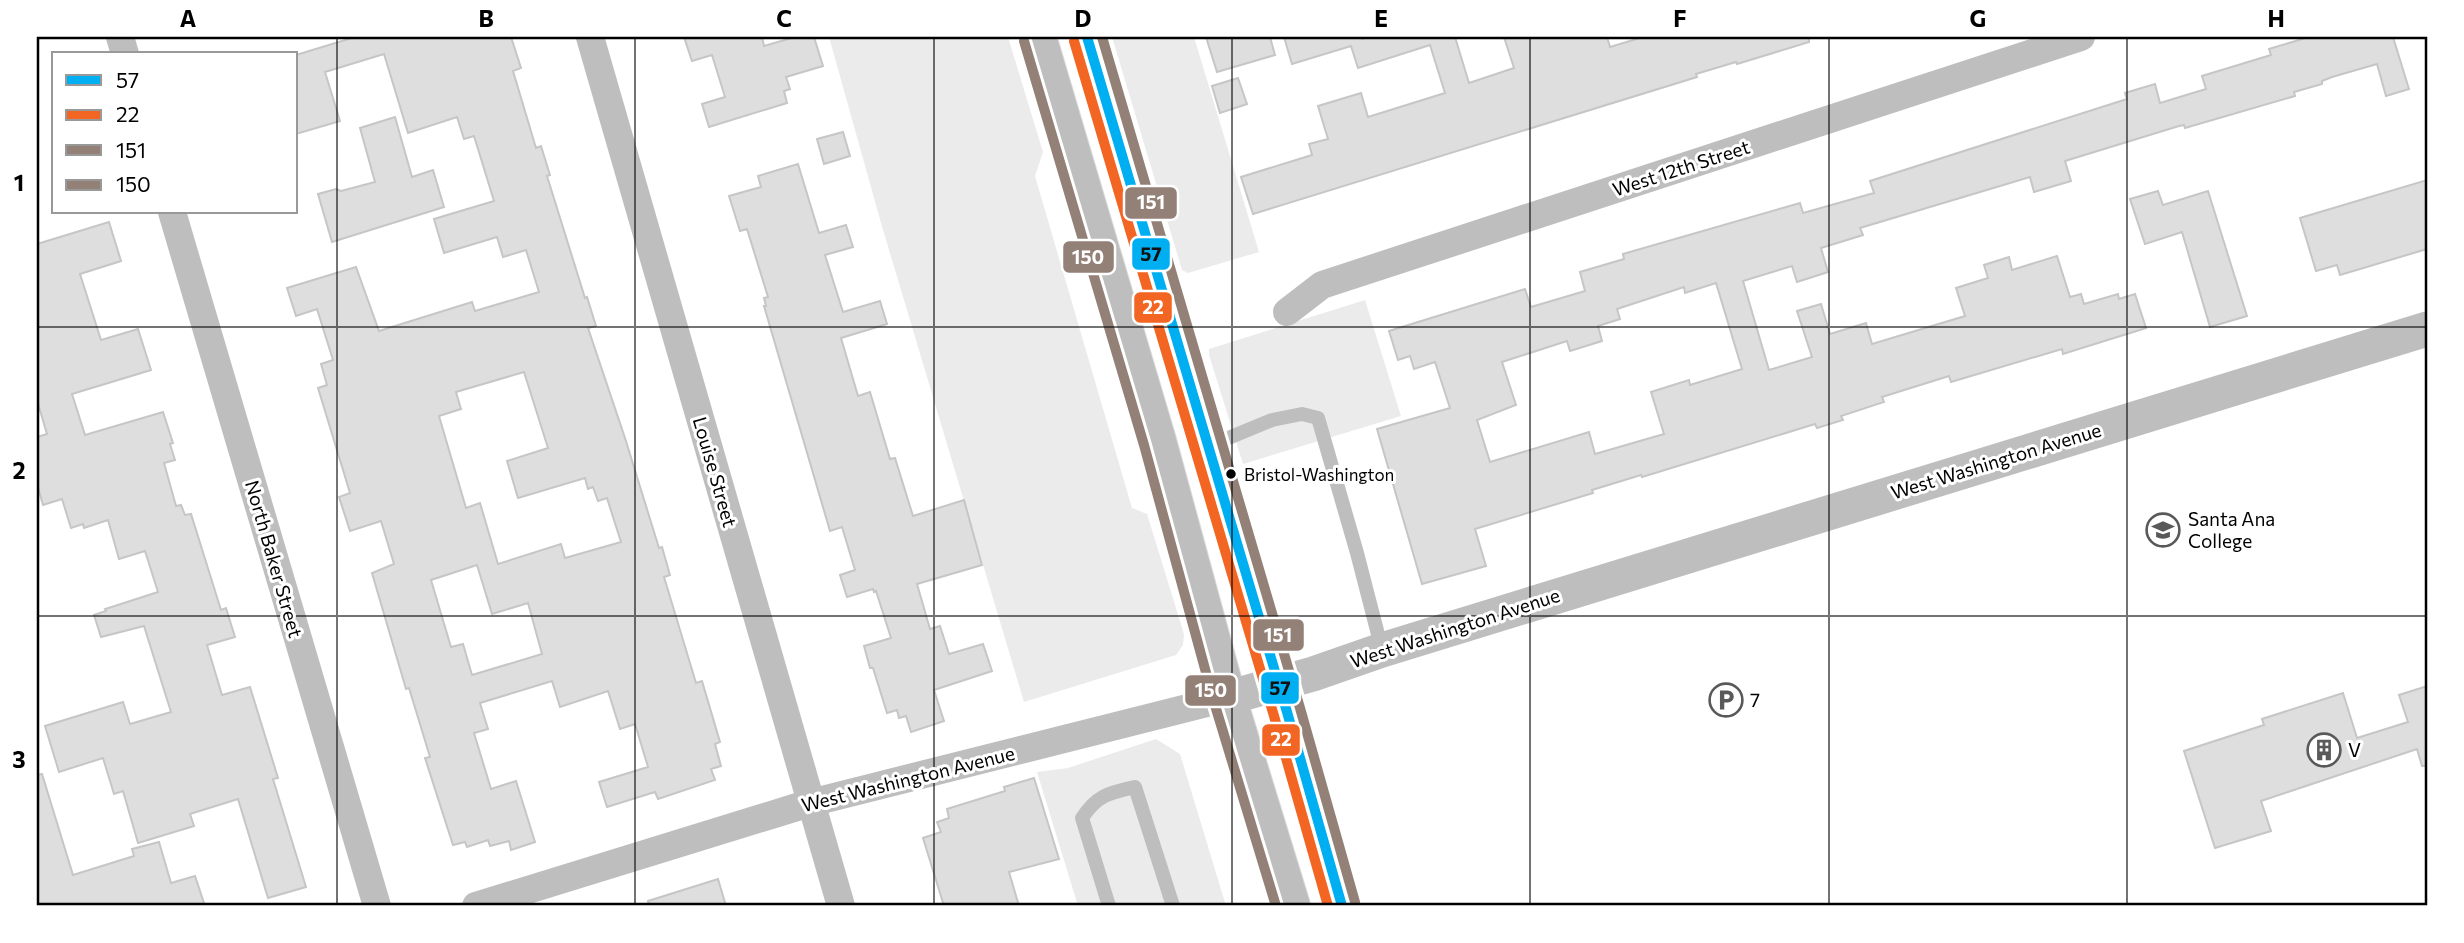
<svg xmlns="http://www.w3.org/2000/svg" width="2464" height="943" font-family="Commissioner,sans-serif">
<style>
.green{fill:#ebebeb}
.building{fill:#dedede;stroke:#c6c6c6;stroke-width:2;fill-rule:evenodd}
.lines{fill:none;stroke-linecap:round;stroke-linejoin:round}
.primary-casing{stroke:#dbdbdb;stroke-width:40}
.service{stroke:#bebebe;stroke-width:14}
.minor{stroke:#bebebe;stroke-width:28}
.tertiary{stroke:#bebebe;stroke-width:35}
.primary{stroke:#bebebe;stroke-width:38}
.bus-1-casing{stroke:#fff;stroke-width:16}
.bus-2-casing{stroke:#fff;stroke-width:16}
.bus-3-casing{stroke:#fff;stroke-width:16}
.bus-4-casing{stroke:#fff;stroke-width:16}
.bus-1{stroke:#00aff2;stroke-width:10}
.bus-2{stroke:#f26522;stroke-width:10}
.bus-3{stroke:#938177;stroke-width:10}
.bus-4{stroke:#938177;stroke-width:10}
.grid{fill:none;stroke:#000;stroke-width:2;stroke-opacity:0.55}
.bus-dot{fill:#000;stroke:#fff;stroke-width:2.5}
.labels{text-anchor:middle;stroke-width:6;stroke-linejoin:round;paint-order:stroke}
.bus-label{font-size:17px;fill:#000;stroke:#fff;text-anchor:start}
.street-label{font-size:19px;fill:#000;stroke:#fff}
.poi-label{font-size:19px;fill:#000;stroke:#fff;text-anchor:start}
.line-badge{stroke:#fff;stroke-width:2.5}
.badge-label{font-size:19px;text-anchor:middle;font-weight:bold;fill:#fff}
.pale-badge-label{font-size:19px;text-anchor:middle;font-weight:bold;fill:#111}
.neatline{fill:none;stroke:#000;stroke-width:2.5}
.grid-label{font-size:23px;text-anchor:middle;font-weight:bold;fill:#000}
</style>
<rect width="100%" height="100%" fill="#fff"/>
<g class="green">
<path d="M 829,37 L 1008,37 L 1043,152 L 1035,176 L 1132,508 L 1147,514 L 1184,634 L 1183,645 L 1176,655 L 1024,702 L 881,223 Z"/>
<path d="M 1112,37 L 1194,37 L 1259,252 L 1188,273 L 1182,270 Z"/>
<path d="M 1365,300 L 1401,416 L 1243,464 L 1209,355 L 1209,349 Z"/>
<path d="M 1156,739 L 1180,754 L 1226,906 L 1078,906 L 1037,772 L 1068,768 Z"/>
</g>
<g class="building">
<path d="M 355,37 L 511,37 L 521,68 L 513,71 L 536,148 L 541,146 L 550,175 L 547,176 L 585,298 L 587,297 L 596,326 L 588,328 L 625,438 L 659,548 L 662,547 L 670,575 L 664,577 L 696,683 L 702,681 L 720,742 L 715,744 L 721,766 L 711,769 L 715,780 L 658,799 L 655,792 L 607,807 L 599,782 L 648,767 L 635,724 L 620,729 L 608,691 L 560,707 L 552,681 L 480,703 L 488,729 L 474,733 L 491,789 L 516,781 L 535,842 L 511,850 L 509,841 L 490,846 L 488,840 L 467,847 L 465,842 L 453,845 L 425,758 L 430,757 L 409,688 L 406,689 L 372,573 L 394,564 L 381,521 L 350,531 L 339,497 L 350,493 L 318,388 L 327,385 L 321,364 L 333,360 L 317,309 L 296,316 L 287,288 L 356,267 L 379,331 L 472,302 L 475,311 L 539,292 L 526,250 L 503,257 L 497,237 L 444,253 L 434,219 L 494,201 L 474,136 L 464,139 L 457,117 L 408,133 L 384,54 L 325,72 L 340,121 L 296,134 L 296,55 ZM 524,372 L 548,448 L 507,461 L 518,498 L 585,478 L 588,489 L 593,487 L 598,501 L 607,498 L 621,542 L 565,558 L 561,544 L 498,564 L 480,503 L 466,508 L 439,416 L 461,409 L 456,392 ZM 477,565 L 492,614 L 528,603 L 542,654 L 472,675 L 463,644 L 451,647 L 431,580 Z"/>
<path d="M 684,37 L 762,37 L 764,46 L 795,37 L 814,37 L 823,66 L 786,77 L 790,89 L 784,91 L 787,103 L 709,127 L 702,104 L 725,97 L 712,55 L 692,61 Z"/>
<path d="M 1206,37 L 1270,37 L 1275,55 L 1217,72 Z"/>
<path d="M 1284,37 L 1362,37 L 1362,39 L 1368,37 L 1455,37 L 1469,83 L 1514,68 L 1504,37 L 1607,37 L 1610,47 L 1643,37 L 1809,37 L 1809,42 L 1737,64 L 1736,62 L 1696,74 L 1697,77 L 1253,214 L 1241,177 L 1312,155 L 1309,144 L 1328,139 L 1318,106 L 1361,93 L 1368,117 L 1445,93 L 1430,45 L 1358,68 L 1351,46 L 1292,64 Z"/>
<path d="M 2309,37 L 2393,37 L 2409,89 L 2386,96 L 2377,64 L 2332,77 L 2322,81 L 2322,84 L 2294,92 L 2295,96 L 2185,128 L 2184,125 L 2179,126 L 2065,161 L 2071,181 L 2034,192 L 2030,177 L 1860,228 L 1863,235 L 1821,248 L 1828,272 L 1797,282 L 1792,266 L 1743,281 L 1769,370 L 1812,357 L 1797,311 L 1821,304 L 1830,334 L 1866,323 L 1872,344 L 1965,316 L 1956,288 L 1988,278 L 1984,265 L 2009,257 L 2012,270 L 2057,256 L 2070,297 L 2081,294 L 2084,304 L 2118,294 L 2119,299 L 2135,294 L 2146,328 L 2063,354 L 2062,349 L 1951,382 L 1949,376 L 1882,397 L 1884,402 L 1841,416 L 1843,420 L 1817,428 L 1815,424 L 1642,477 L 1641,475 L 1592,490 L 1593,493 L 1475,529 L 1486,566 L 1422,584 L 1377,429 L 1450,408 L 1435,362 L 1414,369 L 1410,356 L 1398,360 L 1389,331 L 1525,289 L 1531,307 L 1585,291 L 1580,272 L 1624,259 L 1623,254 L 1800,203 L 1803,213 L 1874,193 L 1870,181 L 2127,99 L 2125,93 L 2155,84 L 2160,103 L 2206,89 L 2202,76 L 2271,55 L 2269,49 ZM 1716,283 L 1742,369 L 1690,385 L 1689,380 L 1651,392 L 1664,434 L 1595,454 L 1589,432 L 1490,462 L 1477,420 L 1516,405 L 1502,362 L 1567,341 L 1570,351 L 1602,341 L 1598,326 L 1620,319 L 1617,309 L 1684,287 L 1685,293 Z"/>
<path d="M 1238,78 L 1247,104 L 1220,113 L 1212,86 Z"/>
<path d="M 395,117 L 412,177 L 433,170 L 444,207 L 332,242 L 318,194 L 336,189 L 341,191 L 375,182 L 360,128 Z"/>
<path d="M 843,132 L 850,156 L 824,164 L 817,139 Z"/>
<path d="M 798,164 L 819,233 L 846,225 L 853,247 L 825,255 L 843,312 L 880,301 L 887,324 L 841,338 L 858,396 L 870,392 L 890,459 L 895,458 L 913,516 L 964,500 L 982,565 L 917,584 L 930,629 L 940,626 L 949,654 L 983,644 L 992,671 L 934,690 L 944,721 L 911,732 L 906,716 L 899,718 L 897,710 L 887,713 L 873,668 L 870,668 L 864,646 L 891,638 L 876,591 L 874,592 L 873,589 L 847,597 L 840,575 L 855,570 L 842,527 L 830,531 L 764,306 L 766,306 L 764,298 L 768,297 L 747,229 L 740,231 L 729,196 L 761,187 L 758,176 Z"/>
<path d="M 2427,180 L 2427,249 L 2340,275 L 2337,265 L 2316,271 L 2300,218 Z"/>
<path d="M 2158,191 L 2163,205 L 2208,191 L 2247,316 L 2210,327 L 2182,232 L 2145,244 L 2130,199 Z"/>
<path d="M 109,222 L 121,261 L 80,274 L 101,340 L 138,329 L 151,370 L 72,394 L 85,435 L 163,412 L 173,443 L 170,444 L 175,460 L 164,463 L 176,506 L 181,505 L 185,515 L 191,514 L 221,610 L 226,608 L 235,637 L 207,645 L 222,695 L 250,687 L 278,778 L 273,779 L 306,887 L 268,898 L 238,799 L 190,814 L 194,826 L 138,843 L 123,791 L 114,794 L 103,758 L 59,772 L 45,726 L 123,702 L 130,724 L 171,712 L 144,626 L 101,637 L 94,615 L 106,611 L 105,609 L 158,592 L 145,551 L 119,559 L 108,520 L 84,528 L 83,524 L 71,528 L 62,499 L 43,505 L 37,484 L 37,437 L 47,434 L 37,400 L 37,244 Z"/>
<path d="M 2427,686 L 2427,766 L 2422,766 L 2417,749 L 2261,801 L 2271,831 L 2215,848 L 2184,751 L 2264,725 L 2262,719 L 2343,693 L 2357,738 L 2408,722 L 2399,695 Z"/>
<path d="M 42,774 L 73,875 L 134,856 L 132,849 L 159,842 L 171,883 L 195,876 L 205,906 L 37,906 L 37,775 Z"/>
<path d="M 1034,778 L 1059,859 L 1009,872 L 1019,906 L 944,906 L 923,838 L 941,832 L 937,822 L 949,818 L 947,809 L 1005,791 L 1004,787 Z"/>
<path d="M 718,879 L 726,906 L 649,906 L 648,901 Z"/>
</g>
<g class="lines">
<defs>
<g id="primary">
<path d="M 1037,37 L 1157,441 L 1227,698 L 1291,906"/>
<path d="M 1087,37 L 1287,712 L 1342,906"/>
</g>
</defs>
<use href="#primary" class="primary-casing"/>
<g class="service">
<path d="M 1209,446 L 1272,420 L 1302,414 L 1318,418 L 1357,553 L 1382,650"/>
<path d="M 1109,906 L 1082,818 C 1097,795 1109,793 1135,787 L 1173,906"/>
</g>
<g class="minor">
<path d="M 120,37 L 125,54"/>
<path d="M 590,37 L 841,906"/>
<path d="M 172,212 L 377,906"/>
<path d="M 1287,312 L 1322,285 L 2081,37"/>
<path d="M 476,906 L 810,803 L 1227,698"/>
</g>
<path class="tertiary" d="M 1227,698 L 1313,674 L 1382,650 L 2427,329"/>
<use href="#primary" class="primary"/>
<defs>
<path id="bus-1" d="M 1087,37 L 1287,712 L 1342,906"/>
<path id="bus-2" d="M 1074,41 L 1274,716 L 1328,906"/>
<path id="bus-3" d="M 1102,37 L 1300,708 L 1355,902"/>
<path id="bus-4" d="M 1024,41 L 1144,445 L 1214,702 L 1276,906"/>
</defs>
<use href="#bus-1" class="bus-1-casing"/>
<use href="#bus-2" class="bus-2-casing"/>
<use href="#bus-3" class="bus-3-casing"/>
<use href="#bus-4" class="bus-4-casing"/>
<use href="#bus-1" class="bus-1"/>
<use href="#bus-2" class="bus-2"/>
<use href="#bus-3" class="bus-3"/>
<use href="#bus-4" class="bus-4"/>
</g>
<path class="grid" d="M 337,37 L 337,906M 635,37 L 635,906M 934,37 L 934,906M 1232,37 L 1232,906M 1530,37 L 1530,906M 1829,37 L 1829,906M 2127,37 L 2127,906M 37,327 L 2427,327M 37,616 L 2427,616"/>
<defs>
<symbol id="university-ring" viewBox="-11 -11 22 22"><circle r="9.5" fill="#fff" stroke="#595959" stroke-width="1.5"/><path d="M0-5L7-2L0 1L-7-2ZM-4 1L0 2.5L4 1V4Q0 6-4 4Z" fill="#595959"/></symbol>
<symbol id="parking-ring" viewBox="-11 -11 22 22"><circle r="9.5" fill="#fff" stroke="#595959" stroke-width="1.5"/><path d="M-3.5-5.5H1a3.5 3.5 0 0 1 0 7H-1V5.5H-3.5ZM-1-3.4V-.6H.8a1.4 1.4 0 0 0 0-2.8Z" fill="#595959"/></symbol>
<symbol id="building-ring" viewBox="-11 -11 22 22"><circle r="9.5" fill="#fff" stroke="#595959" stroke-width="1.5"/><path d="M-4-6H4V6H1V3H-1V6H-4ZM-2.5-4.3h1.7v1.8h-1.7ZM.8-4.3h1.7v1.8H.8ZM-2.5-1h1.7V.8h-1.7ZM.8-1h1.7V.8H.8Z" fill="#595959"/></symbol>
</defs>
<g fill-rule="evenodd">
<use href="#university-ring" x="2144" y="511" width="38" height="38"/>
<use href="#parking-ring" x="1707" y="681" width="38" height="38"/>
<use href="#building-ring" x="2305" y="731" width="38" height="38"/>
</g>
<circle class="bus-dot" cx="1231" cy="474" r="6"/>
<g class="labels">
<g class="bus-label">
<text x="1244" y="481">Bristol-Washington</text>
</g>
<g class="street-label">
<text transform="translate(1681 168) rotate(-18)" y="7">West 12th Street</text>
<text transform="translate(1996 461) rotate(-17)" y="7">West Washington Avenue</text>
<text transform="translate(715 472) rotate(74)" y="7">Louise Street</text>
<text transform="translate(274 559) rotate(74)" y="7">North Baker Street</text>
<text transform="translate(1455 628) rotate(-18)" y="7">West Washington Avenue</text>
<text transform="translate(908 779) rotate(-14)" y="7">West Washington Avenue</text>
</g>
<g class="poi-label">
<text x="2188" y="526">Santa Ana<tspan x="2188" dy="22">College</tspan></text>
<text x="1750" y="707">7</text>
<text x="2348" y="757">V</text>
</g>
</g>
<g class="line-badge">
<rect x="1124" y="186" width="54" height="34" rx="7" fill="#938177"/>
<rect x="1131" y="237" width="40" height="34" rx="7" fill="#00aff2"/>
<rect x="1062" y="240" width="53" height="34" rx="7" fill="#938177"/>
<rect x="1133" y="291" width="40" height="33" rx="7" fill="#f26522"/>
<rect x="1252" y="618" width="53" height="34" rx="7" fill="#938177"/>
<rect x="1260" y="671" width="40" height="34" rx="7" fill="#00aff2"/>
<rect x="1184" y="674" width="53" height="33" rx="7" fill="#938177"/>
<rect x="1261" y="723" width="40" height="34" rx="7" fill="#f26522"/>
</g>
<g class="badge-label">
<text x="1151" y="209">151</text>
<text x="1088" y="264">150</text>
<text x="1153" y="314">22</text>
<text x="1278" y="642">151</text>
<text x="1211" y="697">150</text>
<text x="1281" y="746">22</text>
</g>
<g class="pale-badge-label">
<text x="1151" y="261">57</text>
<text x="1280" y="695">57</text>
</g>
<rect width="2464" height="943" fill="none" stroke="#ffffff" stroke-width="77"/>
<rect x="52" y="52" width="245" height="161" fill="#ffffff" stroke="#999999" stroke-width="2"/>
<rect x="66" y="75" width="35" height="10" fill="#00aff2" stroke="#999999" stroke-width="2"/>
<text x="116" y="88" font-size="21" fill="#000000">57</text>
<rect x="66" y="110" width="35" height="10" fill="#f26522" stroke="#999999" stroke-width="2"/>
<text x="116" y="122" font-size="21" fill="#000000">22</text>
<rect x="66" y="145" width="35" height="10" fill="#938177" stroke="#999999" stroke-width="2"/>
<text x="116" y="158" font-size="21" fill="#000000">151</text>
<rect x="66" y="180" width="35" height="10" fill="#938177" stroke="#999999" stroke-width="2"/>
<text x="116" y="192" font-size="21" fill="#000000">150</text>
<rect x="38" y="38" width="2388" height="866" class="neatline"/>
<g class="grid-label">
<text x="188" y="27">A</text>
<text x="486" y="27">B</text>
<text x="784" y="27">C</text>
<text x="1083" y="27">D</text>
<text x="1381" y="27">E</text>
<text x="1680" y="27">F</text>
<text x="1978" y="27">G</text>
<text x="2276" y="27">H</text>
<text x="19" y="191">1</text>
<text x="19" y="479">2</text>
<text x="19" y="768">3</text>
</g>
</svg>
